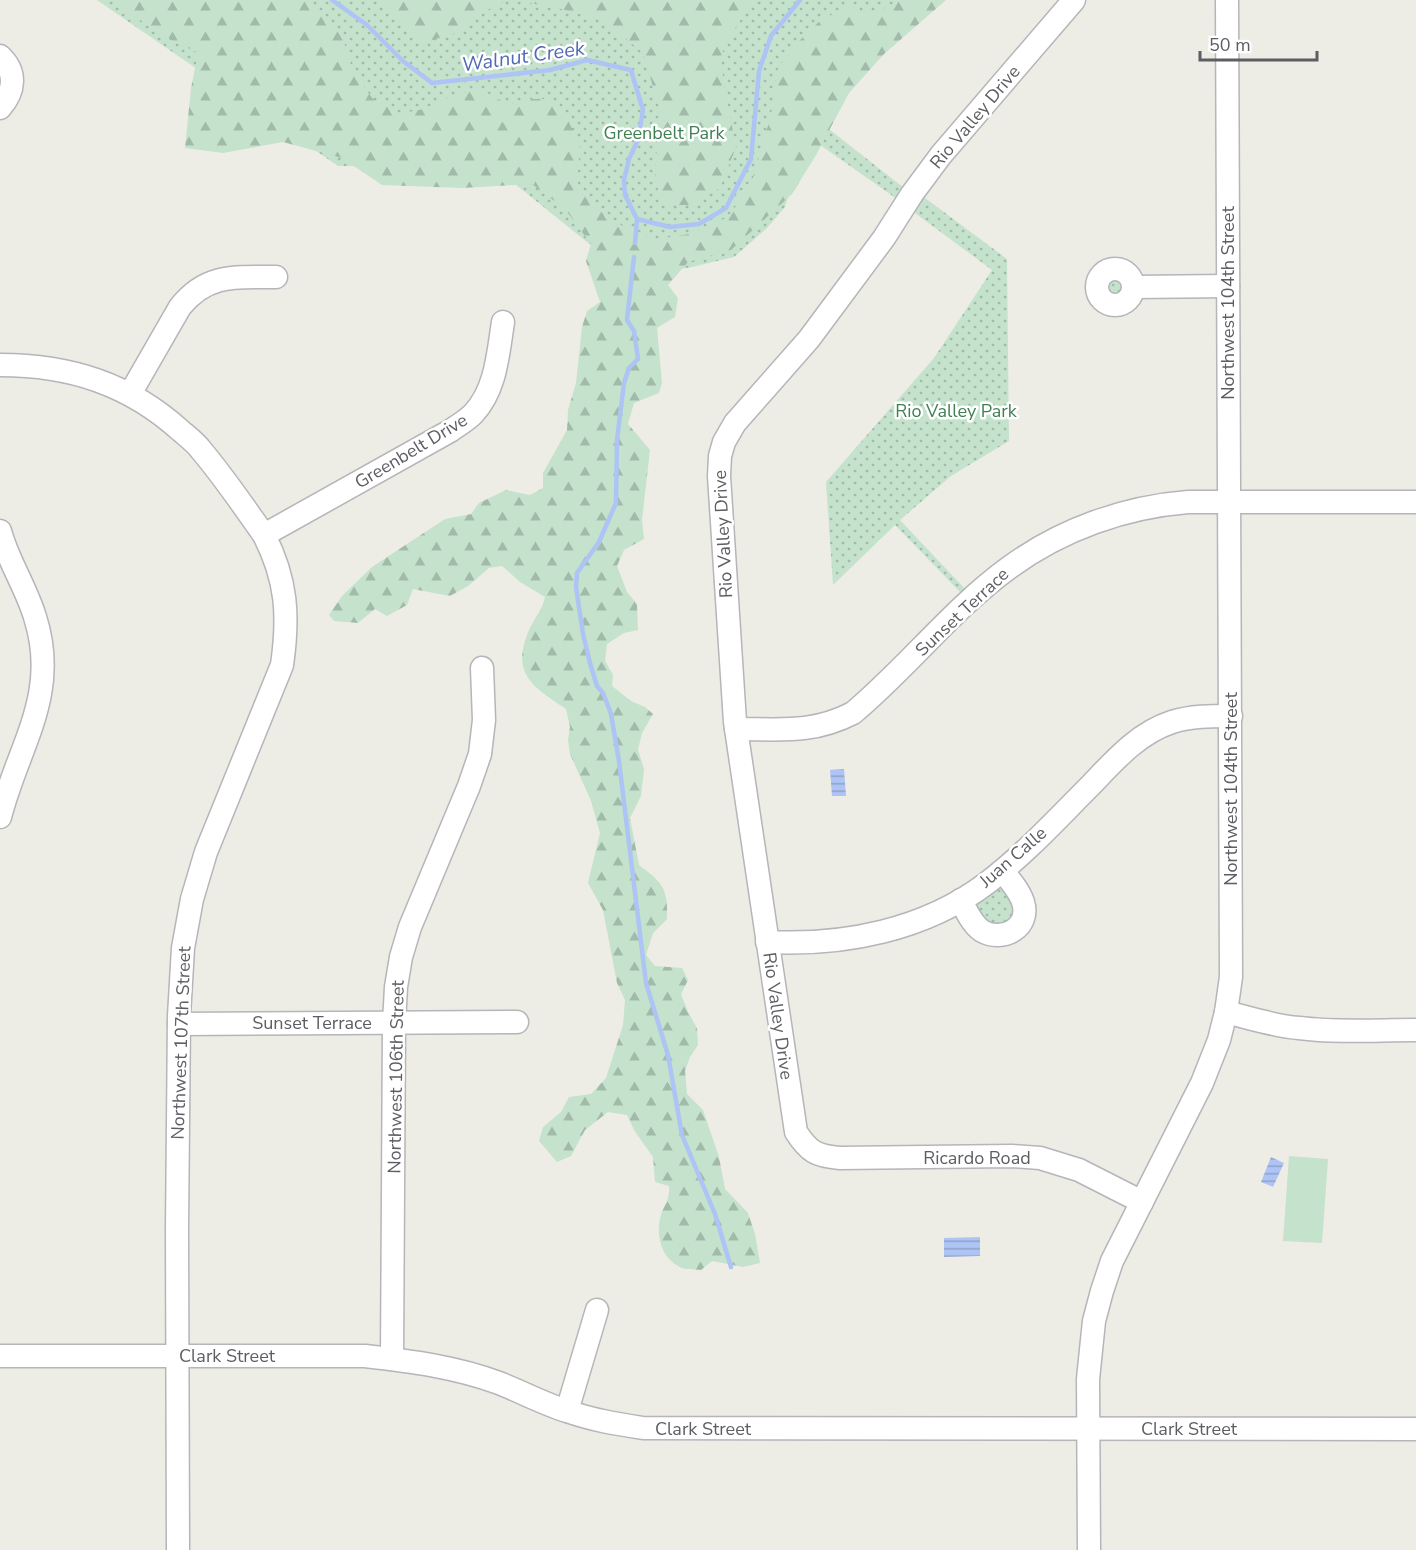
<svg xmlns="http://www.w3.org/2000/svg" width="1416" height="1550" font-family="'Nunito Sans',sans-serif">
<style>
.grass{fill:url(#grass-dots)}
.forest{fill:url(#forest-firs)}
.garden{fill:#c4e2cc}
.water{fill:url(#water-rules)}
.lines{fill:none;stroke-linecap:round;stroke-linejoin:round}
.stream{stroke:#adc4f5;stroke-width:4.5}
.minor-casing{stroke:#b5b5ba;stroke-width:25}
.minor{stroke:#fff;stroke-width:22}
.labels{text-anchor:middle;stroke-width:5;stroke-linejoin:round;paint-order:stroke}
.street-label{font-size:18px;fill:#5d5e63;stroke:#fff}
.park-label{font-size:18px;fill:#3f8052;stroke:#fff}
.water-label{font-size:20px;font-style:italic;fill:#526ab6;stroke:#fff}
</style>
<defs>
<pattern id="grass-dots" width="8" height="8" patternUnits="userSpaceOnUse" patternTransform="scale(1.5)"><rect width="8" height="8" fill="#c4e2cc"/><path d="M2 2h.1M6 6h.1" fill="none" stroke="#a2baa9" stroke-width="1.8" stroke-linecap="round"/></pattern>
<pattern id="forest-firs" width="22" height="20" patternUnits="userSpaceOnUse" patternTransform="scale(1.5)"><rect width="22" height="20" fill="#c4e2cc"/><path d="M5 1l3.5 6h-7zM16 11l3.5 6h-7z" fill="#a2baa9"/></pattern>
<pattern id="water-rules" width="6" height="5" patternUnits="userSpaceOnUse" patternTransform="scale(1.5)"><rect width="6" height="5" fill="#adc4f5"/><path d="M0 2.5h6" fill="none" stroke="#90a2ca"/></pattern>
</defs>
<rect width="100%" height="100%" fill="#edede5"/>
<g class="grass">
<path d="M 97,0 L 935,0 L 816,119 L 904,188 L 897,199 L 806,135 L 785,207 L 767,228 L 734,257 L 692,267 L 660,272 L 618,267 L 494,167 L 338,166 Z"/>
<path d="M 921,195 L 1007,259 L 1009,441 L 951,476 L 900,520 L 966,590 L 962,594 L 895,525 L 833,585 L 826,482 L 934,358 L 992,270 L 911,210 Z"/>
<circle cx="1115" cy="287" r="12"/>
<path d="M 997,887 C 1012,892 1013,902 1014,916 L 1008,924 L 989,926 L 976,908 L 979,898 Z"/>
</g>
<g class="forest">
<path d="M 110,0 L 304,0 L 341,32 L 353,71 L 372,98 L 399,114 L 423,109 L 458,93 L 482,90 L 509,105 L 529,99 L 551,99 L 568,120 L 580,146 L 577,182 L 595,207 L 624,227 L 656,239 L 690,234 L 728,217 L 751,185 L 771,115 L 778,68 L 799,41 L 822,19 L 849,7 L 873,14 L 901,0 L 946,0 L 884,54 L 849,93 L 816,155 L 792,194 L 731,250 L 688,262 L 668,285 L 678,298 L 675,317 L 657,328 L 662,383 L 659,393 L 634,403 L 628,424 L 650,450 L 642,520 L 644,539 L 624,550 L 617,566 L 627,592 L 637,604 L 638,630 L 624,633 L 607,644 L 605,661 L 613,675 L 612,686 L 631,701 L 645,707 L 653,714 L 642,733 L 638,750 L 644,769 L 641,796 L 630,818 L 639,865 C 663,883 668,888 667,919 L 653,933 L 646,955 L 655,966 L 682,968 L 688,980 L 681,994 L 688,1012 L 697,1028 L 698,1045 L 690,1057 L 685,1071 L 687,1094 L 703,1110 L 719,1157 L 725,1189 L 748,1213 L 755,1234 L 760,1263 L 743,1267 L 712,1261 L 701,1270 C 694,1269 683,1270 678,1266 C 659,1256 655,1230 662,1212 C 666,1202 670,1198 669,1186 L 655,1182 L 653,1157 L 634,1130 L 627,1115 L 608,1112 L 585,1130 L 571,1156 L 557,1162 L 539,1141 L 543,1127 L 561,1112 L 569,1097 L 591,1094 L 606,1078 L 623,1025 L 625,1000 L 617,983 L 603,910 L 588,883 L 600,833 L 591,801 L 570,754 L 568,740 L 570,727 L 566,709 C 533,687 510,674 529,630 C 534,618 542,611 545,597 L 520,582 L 502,566 L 489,568 L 468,586 L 450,596 L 413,589 L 407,605 L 387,616 L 375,609 L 358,623 L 334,621 L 329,615 L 342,596 L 372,567 L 445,519 L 471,514 L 479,503 L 506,490 L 530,495 L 543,488 L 543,473 L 567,430 L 568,410 L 576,383 L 582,327 L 587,311 L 600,302 L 586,261 L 591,244 L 565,209 L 532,184 L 462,188 L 382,185 L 342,158 L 283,142 L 223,153 L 185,148 L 191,88 L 198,53 L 164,36 Z"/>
<path d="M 379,0 L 508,0 L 481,13 L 459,32 L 419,44 Z"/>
<path d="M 510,0 L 754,0 L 729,37 L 721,56 L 724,86 L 736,147 L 720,188 L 691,205 L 663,205 L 655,180 L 659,107 L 643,53 L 603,20 L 553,7 Z"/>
</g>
<path class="garden" d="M 1289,1156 L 1328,1159 L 1322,1243 L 1283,1241 Z"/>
<g class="water">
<path d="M 844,769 L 846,796 L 832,796 L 830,770 Z"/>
<path d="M 1271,1157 L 1284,1163 L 1273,1187 L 1261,1182 Z"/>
<path d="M 980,1237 L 980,1256 L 944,1257 L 944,1238 Z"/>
</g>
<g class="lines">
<g class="stream">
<path d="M 332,0 L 367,25 L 403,61 L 432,83 L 550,70 L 587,60 L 631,70 L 643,110 L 638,140 L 629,159 L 624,180 L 625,195 L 637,219 L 635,243"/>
<path d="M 637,219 L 670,227 L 699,224 L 726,208 L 751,159 L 759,71 L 771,36 L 800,0"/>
<path d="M 634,257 L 627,320 L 634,331 L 638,359 L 629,368 L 624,383 L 617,440 L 616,503 L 599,542 L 577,573 L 576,587 L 583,634 L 590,663 L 597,686 L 603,693 L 611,714 L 619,761 L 646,983 L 668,1055 L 682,1135 L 715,1214 L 731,1267"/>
</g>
<defs>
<g id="minor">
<path d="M 1074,0 L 941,155 L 912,194 L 884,238 L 809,339 L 735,423 L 724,442 L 720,456 L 719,476 L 735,722 L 796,1132 C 809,1152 816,1156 840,1158 L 1012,1156 L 1040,1158 L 1079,1170 L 1142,1202"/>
<path d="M 0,56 C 17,72 15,91 0,108"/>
<circle cx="1115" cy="287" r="18"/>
<path d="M 1134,287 L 1228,286"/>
<path d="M 0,365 C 70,365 129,384 181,431 C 188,437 196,443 201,450 C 224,477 244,507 264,535 C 287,580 289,616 282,665 L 206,852 L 192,899 L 183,948 L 179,1016 L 177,1229 L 178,1550"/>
<path d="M 130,394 L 180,307 C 207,273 236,277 276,277"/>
<path d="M 0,531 C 8,561 26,587 35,617 C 60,695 18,746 0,817"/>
<path d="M 264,535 L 450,431 C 457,426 466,421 473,414 C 496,390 498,354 503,322"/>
<path d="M 736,729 C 781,729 812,734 853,713 C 908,667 953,608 1010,567 C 1062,529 1125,507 1188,502 L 1416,502"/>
<path d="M 961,900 C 966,911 972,924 982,931 C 1003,943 1031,927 1023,902 C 1019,890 1010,880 1002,871"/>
<path d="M 767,942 C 844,946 925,930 987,883 C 1025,854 1057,819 1090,786 C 1114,761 1138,733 1172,722 C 1191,716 1211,716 1231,716"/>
<path d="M 1226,1012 C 1250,1018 1274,1026 1299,1028 C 1338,1033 1377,1030 1416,1030"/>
<path d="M 179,1024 L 517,1022"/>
<path d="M 0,1356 L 365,1356 C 410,1361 456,1367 499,1383 C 522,1392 544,1404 567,1411 C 592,1420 617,1424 643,1428 L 1416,1429"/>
<path d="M 392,1359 L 394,1023 L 396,987 L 401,957 L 410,927 L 469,786 L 480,754 L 484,720 L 482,668"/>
<path d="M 567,1411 L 597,1310"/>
<path d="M 1089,1550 L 1088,1379 L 1094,1321 L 1102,1291 L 1112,1261 L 1202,1083 L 1219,1040 L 1226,1012 L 1231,977 L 1227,0"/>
</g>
</defs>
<use href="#minor" class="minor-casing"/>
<use href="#minor" class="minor"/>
</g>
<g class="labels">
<g class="street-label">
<text transform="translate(975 117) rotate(-50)" y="6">Rio Valley Drive</text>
<text transform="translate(1228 303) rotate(-90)" y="6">Northwest 104th Street</text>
<text transform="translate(411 451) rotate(-31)" y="6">Greenbelt Drive</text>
<text transform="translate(723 534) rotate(-93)" y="6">Rio Valley Drive</text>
<text transform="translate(962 612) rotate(-43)" y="6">Sunset Terrace</text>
<text transform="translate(1231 789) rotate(-90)" y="6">Northwest 104th Street</text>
<text transform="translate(1013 857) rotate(-41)" y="6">Juan Calle</text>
<text transform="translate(778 1016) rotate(82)" y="6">Rio Valley Drive</text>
<text x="312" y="1029">Sunset Terrace</text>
<text transform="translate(181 1043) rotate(-88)" y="6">Northwest 107th Street</text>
<text transform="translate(396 1077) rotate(-89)" y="6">Northwest 106th Street</text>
<text x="977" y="1164">Ricardo Road</text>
<text x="227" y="1362">Clark Street</text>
<text x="703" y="1435">Clark Street</text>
<text x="1189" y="1435">Clark Street</text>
</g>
<g class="park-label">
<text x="664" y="139">Greenbelt Park</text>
<text x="956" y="417">Rio Valley Park</text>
</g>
<g class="water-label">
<text transform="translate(523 56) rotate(-8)" y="7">Walnut Creek</text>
</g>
</g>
<path d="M1200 51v9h117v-9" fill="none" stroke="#5d5e63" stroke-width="3"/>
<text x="1209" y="51" font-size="18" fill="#5d5e63" stroke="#ffffff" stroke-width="4.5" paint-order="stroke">50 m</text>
</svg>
